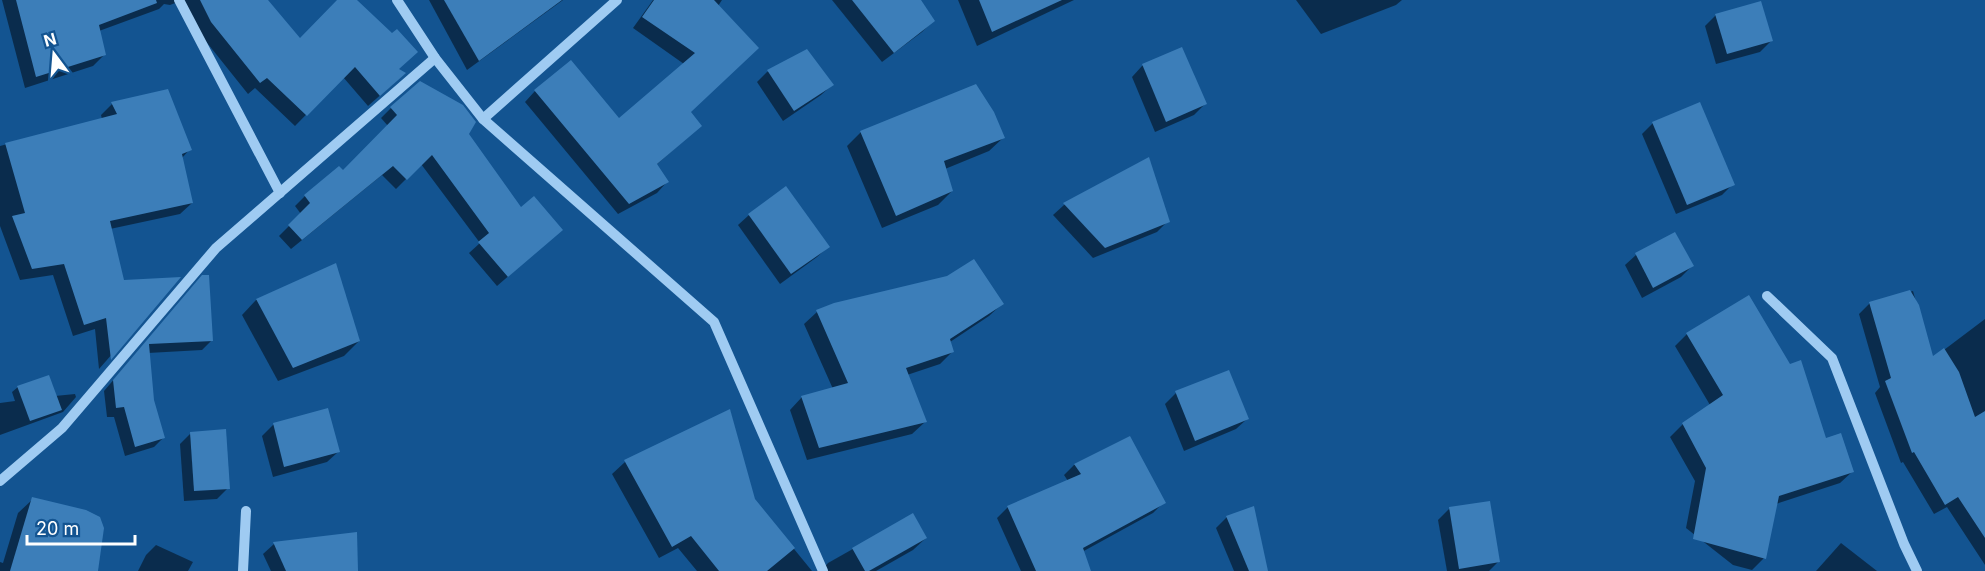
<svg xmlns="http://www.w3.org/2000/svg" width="1985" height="571" font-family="Inter,sans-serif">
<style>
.shadow{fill:#0007}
.building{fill:#3c7eb9}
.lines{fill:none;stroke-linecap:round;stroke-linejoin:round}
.minor{stroke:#9fcbf2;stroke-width:10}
</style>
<rect width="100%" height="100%" fill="#135491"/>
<g class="shadow">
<path d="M 2,0 L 183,0 L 170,5 L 164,4 L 159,9 L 99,31 L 104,55 L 93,66 L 25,88 Z"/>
<path d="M 183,0 L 262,0 L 299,40 L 339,0 L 355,0 L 397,70 L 393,84 L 368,106 L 343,77 L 295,126 L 255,88 L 248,94 L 200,34 Z"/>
<path d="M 429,0 L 563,0 L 467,70 Z"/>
<path d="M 653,0 L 722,0 L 718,6 L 689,113 L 689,136 L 656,165 L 667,182 L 657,193 L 618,214 L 525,102 L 535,91 L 619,120 L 684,64 L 633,28 Z"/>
<path d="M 832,0 L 919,0 L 933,21 L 922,32 L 882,62 Z"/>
<path d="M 958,0 L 1074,0 L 977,46 Z"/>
<path d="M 1296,0 L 1402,0 L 1396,5 L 1321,34 Z"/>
<path d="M 1716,15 L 1771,41 L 1760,52 L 1716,64 L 1705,26 Z"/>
<path d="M 1181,49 L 1205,104 L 1194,115 L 1155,132 L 1132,77 L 1142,66 Z"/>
<path d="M 806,51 L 832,85 L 821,95 L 783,121 L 757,82 L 767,72 Z"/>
<path d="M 112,104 L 190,149 L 182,158 L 192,203 L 180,214 L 110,229 L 123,282 L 178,279 L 99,369 L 95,329 L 73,336 L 53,275 L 20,280 L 0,226 L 0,146 L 102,119 L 101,115 Z"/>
<path d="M 391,108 L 467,134 L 521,209 L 561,230 L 497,286 L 469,253 L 480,243 L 421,164 L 396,189 L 382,175 L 291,249 L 279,236 L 301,214 L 295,206 L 305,196 L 343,172 L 388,126 L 381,118 Z"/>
<path d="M 1653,123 L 1733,184 L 1722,195 L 1676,214 L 1642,134 Z"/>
<path d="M 861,132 L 1003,138 L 989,151 L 945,169 L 952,191 L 938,205 L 882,228 L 847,146 Z"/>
<path d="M 1149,159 L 1168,221 L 1157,232 L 1093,258 L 1053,215 L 1064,205 Z"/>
<path d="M 749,215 L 828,247 L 817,257 L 780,284 L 738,225 Z"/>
<path d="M 1675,234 L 1692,266 L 1681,277 L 1642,298 L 1625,265 L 1636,255 Z"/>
<path d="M 335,265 L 359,341 L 344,356 L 278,381 L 242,315 L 256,300 Z"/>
<path d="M 193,287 L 212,340 L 202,350 L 148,353 L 153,400 L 164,437 L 154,447 L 125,456 L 114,417 L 107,417 L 104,391 Z"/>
<path d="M 1913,291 L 1932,359 L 1985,319 L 1985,565 L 1947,507 L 1934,514 L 1903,462 L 1901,463 L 1875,393 L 1880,387 L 1859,314 L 1870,303 Z"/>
<path d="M 1002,304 L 989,316 L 950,342 L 952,352 L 940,364 L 907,375 L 925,422 L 912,434 L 807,460 L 790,410 L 802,397 L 833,389 L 804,324 L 817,312 Z"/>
<path d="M 1687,334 L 1825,440 L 1853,471 L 1840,483 L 1776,504 L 1764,558 L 1752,570 L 1733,565 L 1686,528 L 1695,481 L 1670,437 L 1683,424 L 1710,405 L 1675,346 Z"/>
<path d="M 18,387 L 55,396 L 75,394 L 76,397 L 63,412 L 0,435 L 0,403 L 15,401 L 12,392 Z"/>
<path d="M 1176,393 L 1247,419 L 1236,429 L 1184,451 L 1165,404 Z"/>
<path d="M 327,410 L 338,452 L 327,462 L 273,477 L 262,436 L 273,425 Z"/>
<path d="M 730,411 L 754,500 L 812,571 L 697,571 L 678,548 L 659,558 L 612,474 L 625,462 Z"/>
<path d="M 190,434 L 228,488 L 217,499 L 184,501 L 180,444 Z"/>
<path d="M 1129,438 L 1164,502 L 1153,513 L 1082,552 L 1090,571 L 1021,571 L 997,518 L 1008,507 L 1068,481 L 1064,475 L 1074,465 Z"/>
<path d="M 33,499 L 97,571 L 0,571 L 0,562 L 3,563 L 18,513 Z"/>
<path d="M 1449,509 L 1499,561 L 1489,571 L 1447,571 L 1438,520 Z"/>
<path d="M 913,515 L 926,538 L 913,550 L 876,571 L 821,571 L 828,563 Z"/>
<path d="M 1227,517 L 1266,571 L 1234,571 L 1216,528 Z"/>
<path d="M 356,534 L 356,571 L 271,571 L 263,554 L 274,544 Z"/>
<path d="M 1841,543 L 1877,571 L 1816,571 Z"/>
<path d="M 156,545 L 193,562 L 188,571 L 138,571 L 146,555 Z"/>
</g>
<g class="building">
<path d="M 16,0 L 156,0 L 157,3 L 99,25 L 106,55 L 36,77 Z"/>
<path d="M 200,0 L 268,0 L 300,38 L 337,0 L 357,0 L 392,33 L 397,29 L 418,52 L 399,69 L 406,73 L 380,96 L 355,67 L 307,116 L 267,78 L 260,83 L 211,22 Z"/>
<path d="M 444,0 L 562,0 L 479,61 Z"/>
<path d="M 654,0 L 714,0 L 759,48 L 691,112 L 702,126 L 657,164 L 669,182 L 629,204 L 534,90 L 571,60 L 619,118 L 695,53 L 642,17 Z"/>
<path d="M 852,0 L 921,0 L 935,21 L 894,53 Z"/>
<path d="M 979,0 L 1062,0 L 992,32 Z"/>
<path d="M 1761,1 L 1773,41 L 1727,54 L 1715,14 Z"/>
<path d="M 1182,47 L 1207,104 L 1166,122 L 1142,64 Z"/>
<path d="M 807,49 L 834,85 L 794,111 L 767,70 Z"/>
<path d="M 420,81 L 463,105 L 476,122 L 469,134 L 521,207 L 534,196 L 563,230 L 508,277 L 478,242 L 489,233 L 432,155 L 407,180 L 393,166 L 302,240 L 288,225 L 310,203 L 304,195 L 339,166 L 343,170 L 397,115 L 390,107 Z"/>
<path d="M 976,84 L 994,112 L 1005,138 L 944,161 L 953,191 L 896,216 L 860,131 Z"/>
<path d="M 168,89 L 192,150 L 182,154 L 193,203 L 110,221 L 124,280 L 181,277 L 111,360 L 106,318 L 84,325 L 64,264 L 32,269 L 12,216 L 25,213 L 5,143 L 117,114 L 111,102 Z"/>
<path d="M 1700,102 L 1735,185 L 1687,205 L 1652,122 Z"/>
<path d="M 1149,157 L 1170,222 L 1105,248 L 1063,203 Z"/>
<path d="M 786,186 L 830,247 L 791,274 L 748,214 Z"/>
<path d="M 1675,232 L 1694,266 L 1653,288 L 1635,253 Z"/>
<path d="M 974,259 L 1004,304 L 950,339 L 954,352 L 906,368 L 927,422 L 819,448 L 801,396 L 848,383 L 816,310 L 834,303 L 947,276 Z"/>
<path d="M 336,263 L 360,341 L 293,368 L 256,299 Z"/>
<path d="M 202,275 L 209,275 L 213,341 L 149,344 L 154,400 L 165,438 L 135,447 L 124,407 L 116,408 L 113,380 Z"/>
<path d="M 1910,290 L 1919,305 L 1933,356 L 1944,348 L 1959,372 L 1975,417 L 1985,411 L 1985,538 L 1958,497 L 1945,505 L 1914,452 L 1912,453 L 1885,381 L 1891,378 L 1869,302 Z"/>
<path d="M 1749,295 L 1790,364 L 1801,360 L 1826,438 L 1841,433 L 1854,472 L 1779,496 L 1766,559 L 1693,539 L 1706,468 L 1682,423 L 1723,395 L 1686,333 Z"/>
<path d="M 1229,370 L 1249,419 L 1195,441 L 1175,391 Z"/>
<path d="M 49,375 L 62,410 L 30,421 L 17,386 Z"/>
<path d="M 328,408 L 340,452 L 284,467 L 273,423 Z"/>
<path d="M 730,409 L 755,499 L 795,548 L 767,571 L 719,571 L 691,536 L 672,547 L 624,460 Z"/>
<path d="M 226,429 L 230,489 L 194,491 L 190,432 Z"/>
<path d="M 1130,436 L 1166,503 L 1083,548 L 1091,571 L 1036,571 L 1007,506 L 1081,474 L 1074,464 Z"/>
<path d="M 32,497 L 86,510 L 100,517 L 104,528 L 98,571 L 10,571 Z"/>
<path d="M 1490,501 L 1500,562 L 1459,569 L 1449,507 Z"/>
<path d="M 1254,506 L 1268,571 L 1249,571 L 1226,516 Z"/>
<path d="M 913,513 L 927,538 L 869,571 L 865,571 L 852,548 Z"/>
<path d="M 357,532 L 358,571 L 286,571 L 273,542 Z"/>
</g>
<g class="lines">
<g class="minor">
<path d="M 179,0 L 280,193"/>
<path d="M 397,0 L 435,58 L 483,119 L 714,322 L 823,571"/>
<path d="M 483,119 L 617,0"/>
<path d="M 1767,296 L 1832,358 L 1904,544 L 1917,571"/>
<path d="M 0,481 L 62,428 L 216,248 L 435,58"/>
<path d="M 243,571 L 246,511"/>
</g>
</g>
<g transform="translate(54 54) rotate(344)" stroke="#135491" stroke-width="4.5" paint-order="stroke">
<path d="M0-4.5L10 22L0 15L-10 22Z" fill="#ffffff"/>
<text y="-9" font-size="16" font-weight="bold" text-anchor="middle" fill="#ffffff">N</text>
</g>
<path d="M27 535v9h108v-9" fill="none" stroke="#ffffff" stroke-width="3"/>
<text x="36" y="535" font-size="18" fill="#ffffff" stroke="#135491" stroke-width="4.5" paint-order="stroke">20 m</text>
</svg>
